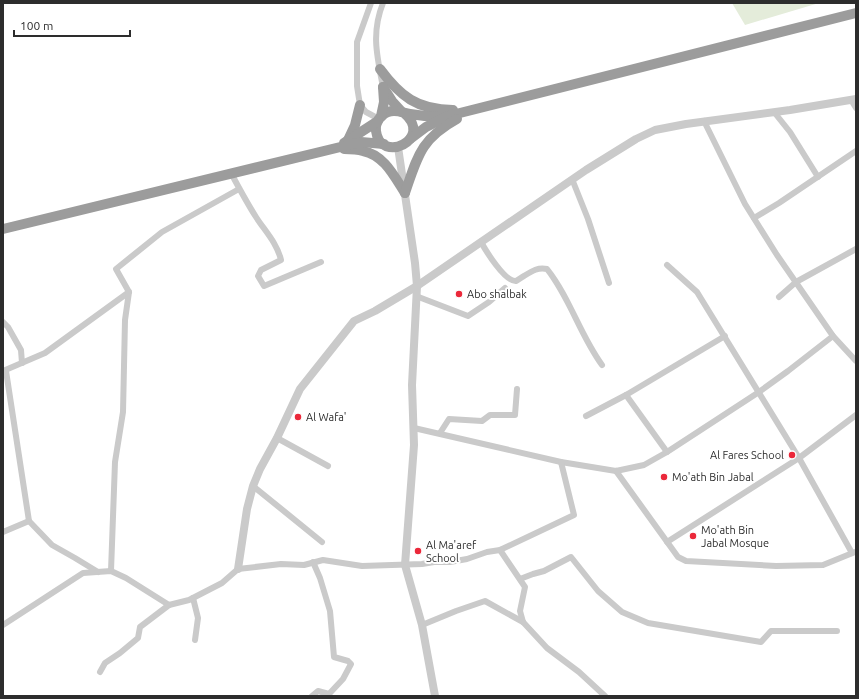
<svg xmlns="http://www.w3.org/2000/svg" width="859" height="699" font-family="Ubuntu,sans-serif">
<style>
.green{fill:#e4ecda}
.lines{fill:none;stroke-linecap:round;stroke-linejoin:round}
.minor{stroke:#cacaca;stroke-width:6}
.tertiary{stroke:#cacaca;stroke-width:8}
.trunk{stroke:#9c9c9c;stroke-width:10}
.poi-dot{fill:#eb283a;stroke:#fff;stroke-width:1.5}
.labels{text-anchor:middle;stroke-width:4;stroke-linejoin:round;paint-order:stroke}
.poi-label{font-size:11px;fill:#2d2d2d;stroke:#fff;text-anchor:start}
</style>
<rect width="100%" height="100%" fill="#fff"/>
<path class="green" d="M 732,3 L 819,3 L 745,25 Z"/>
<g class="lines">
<g class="minor">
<path d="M 371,3 L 357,42 L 357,86 L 360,105 L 366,112 L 379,119"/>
<path d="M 383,3 C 371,33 377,56 383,87"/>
<path d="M 851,100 L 856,108"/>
<path d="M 774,112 L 790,132 L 818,177"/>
<path d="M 704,121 L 745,204 L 777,255 L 833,336 L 856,361"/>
<path d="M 231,173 C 239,188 247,203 256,217 C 265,231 277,243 281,260 L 261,270 L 258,276 L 264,286 L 321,262"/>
<path d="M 572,179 L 588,219 L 609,283"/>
<path d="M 754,218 L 779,203 L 856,151"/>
<path d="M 481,242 C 486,251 505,282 516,281 C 518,280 522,277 524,276 C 532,271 538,267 547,269 C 570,298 580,335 602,365"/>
<path d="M 667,265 L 697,292 L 799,458 L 852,553"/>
<path d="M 416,296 L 468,316 L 489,302 L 505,288"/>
<path d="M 779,297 L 796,282 L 856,249"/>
<path d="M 3,322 L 8,327 L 21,350 L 22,363"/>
<path d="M 3,371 L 45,353 L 129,292 L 116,269 L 162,232 L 239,189"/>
<path d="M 6,371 L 29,521"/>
<path d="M 626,395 L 667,452"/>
<path d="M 586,416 L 626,395 L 725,336"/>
<path d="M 414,428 L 561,462 L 616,471 L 644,465 L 667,452 L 759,392 L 788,371 L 833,336"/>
<path d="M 440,433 L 449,419 L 482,421 L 490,415 L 515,415 L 517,389"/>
<path d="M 277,438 L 328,466"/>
<path d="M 616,471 L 678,557 L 686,561 L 776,566 L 823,565 L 855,552"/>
<path d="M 253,486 L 322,542"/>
<path d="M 3,532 L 29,521 L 52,545 L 75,558 L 98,572"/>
<path d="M 667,542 L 799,458 L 856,415"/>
<path d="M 500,550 L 525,587 L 520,611 L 523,622 L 547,648 L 579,672 L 605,696"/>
<path d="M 111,571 L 115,462 L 123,412 L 125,320 L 129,292"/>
<path d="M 520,579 L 533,574 L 544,571 L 571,557 L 598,591 L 622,612 L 648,623 L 761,642 L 771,631 L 837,631"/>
<path d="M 193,598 L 198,618 L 195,640"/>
<path d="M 3,625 L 83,573 L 111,571 L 126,578 L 169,605 L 189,600 L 222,583 L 238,569 L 281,564 L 304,565 L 323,560 L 362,566 L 422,564 L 434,562 L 450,562 L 467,559 L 487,552 L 500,550 L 574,515 L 561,462"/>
<path d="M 422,625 L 456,611 L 485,601 L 523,622"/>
<path d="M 100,672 L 105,663 L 120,653 L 138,638 L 140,627 L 169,605"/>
<path d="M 312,696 L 318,691 L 329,694 L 343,679 L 351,664 L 348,661 L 334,657 L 330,611 L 320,578 L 313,562"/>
</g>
<g class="tertiary">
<path d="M 398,147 L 415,263 L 417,286 L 412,385 L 414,445 L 405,565 L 422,625 L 435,696"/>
<path d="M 238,569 L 247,509 L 253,486 L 260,469 L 277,438 L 300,389 L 354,321 L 375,311 L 417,286 L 586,170 L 636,139 L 655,130 L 686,124 L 790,110 L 856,99"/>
</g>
<g class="trunk">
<path d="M 380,69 C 400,96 417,110 453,110"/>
<path d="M 383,87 L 392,101 L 402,112"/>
<path d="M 404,113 C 435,139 380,165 376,131 C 375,125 378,119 383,115 C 386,112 390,111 394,111 C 400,111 404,113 410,114 C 421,116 432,117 444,117"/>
<path d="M 381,116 L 384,102 L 383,87"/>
<path d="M 410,139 L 426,127 L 448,116 L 856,13"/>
<path d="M 348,140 L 355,125 L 360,105"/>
<path d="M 344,143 L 378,121"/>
<path d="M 344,149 C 350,149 357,149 363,151 C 384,155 394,176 405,193"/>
<path d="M 405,193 C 418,155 421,139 457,119"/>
<path d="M 3,229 L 361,142 L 384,144"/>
</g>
</g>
<g class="poi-dot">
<circle cx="459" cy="294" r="4"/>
<circle cx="298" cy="417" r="4"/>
<circle cx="792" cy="455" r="4"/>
<circle cx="664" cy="477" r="4"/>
<circle cx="693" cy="536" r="4"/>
<circle cx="418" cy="551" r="4"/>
</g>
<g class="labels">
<g class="poi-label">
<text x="467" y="298">Abo shalbak</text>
<text x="306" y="421">Al Wafa'</text>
<text x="784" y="459" text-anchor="end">Al Fares School</text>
<text x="672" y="481">Mo'ath Bin Jabal</text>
<text x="701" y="534">Mo'ath Bin<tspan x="701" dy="13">Jabal Mosque</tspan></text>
<text x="426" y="549">Al Ma'aref<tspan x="426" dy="13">School</tspan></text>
</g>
</g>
<rect width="859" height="699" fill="none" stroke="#2d2d2d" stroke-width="8"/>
<path d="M14 30v6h116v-6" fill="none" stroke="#2d2d2d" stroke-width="2"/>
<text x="20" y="30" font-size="12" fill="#2d2d2d" stroke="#ffffff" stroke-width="3" paint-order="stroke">100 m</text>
</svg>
